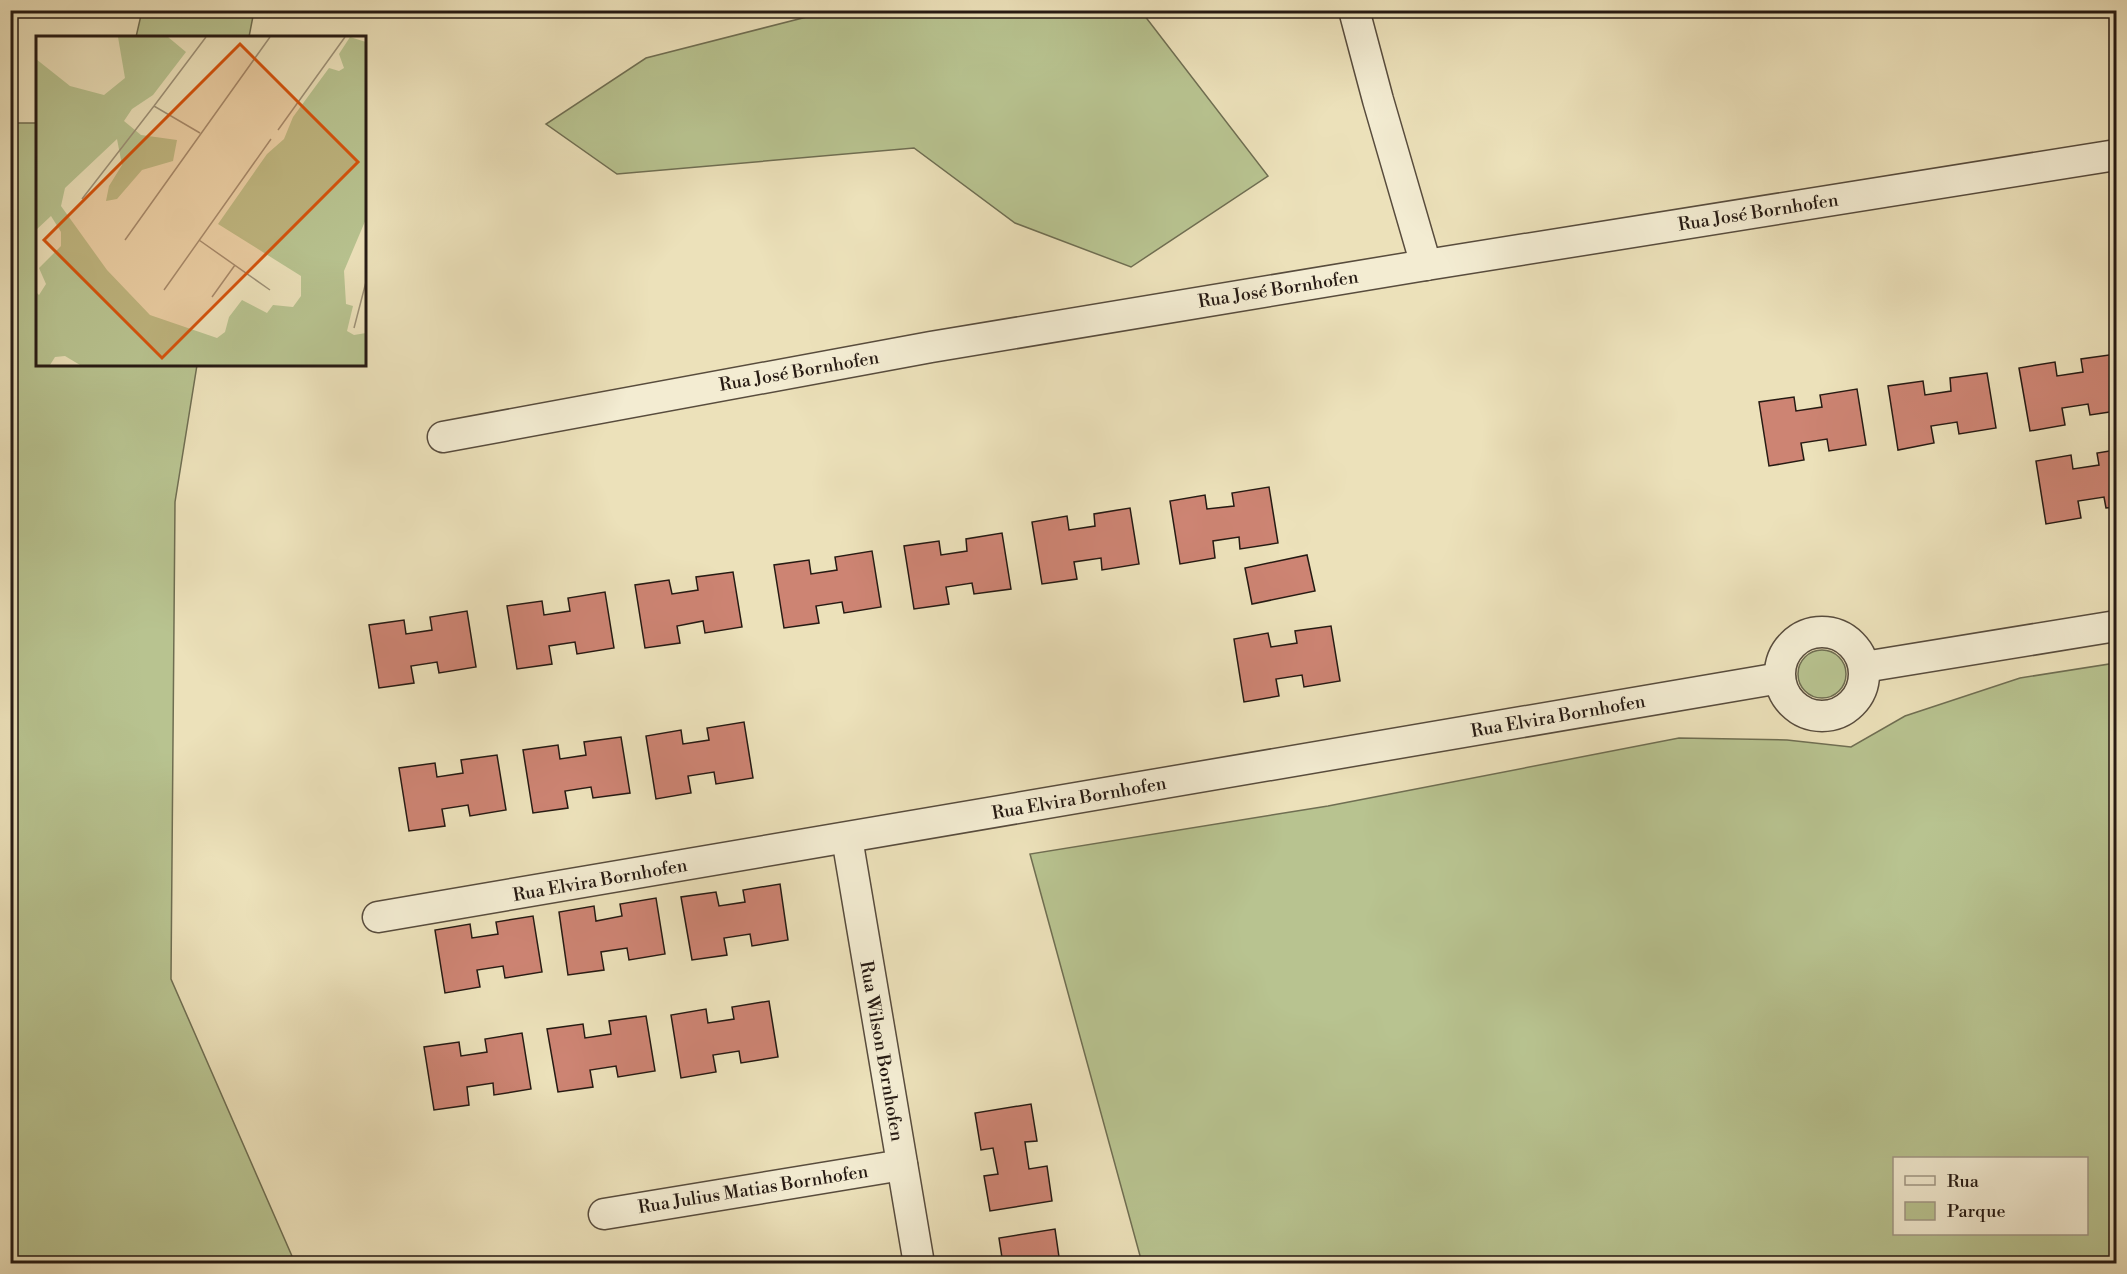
<svg xmlns="http://www.w3.org/2000/svg" width="2127" height="1274" font-family="'Libre Bodoni',serif">
<style>
.green{fill:#b8c390;stroke:#6f6e52;stroke-width:1.5;fill-rule:evenodd}
.building{fill:#cd8473;stroke:#261a13;stroke-width:1.5}
.lines{fill:none;stroke-linecap:round;stroke-linejoin:round}
.minor-casing{stroke:#584c3d;stroke-width:33}
.minor{stroke:#f3ecd2;stroke-width:30}
.labels{text-anchor:middle;stroke-width:5;stroke-linejoin:round;paint-order:stroke}
.street-label{font-size:18px;fill:#261a13;stroke:#f3ecd2}
.inset-road{fill:none;stroke:#9d9177;stroke-width:1.5}
.view{fill:#d5530d;fill-opacity:0.15;stroke:#d5530d;stroke-width:3}
.inset-edge{fill:none;stroke:#261a13;stroke-width:3}
</style>
<rect width="100%" height="100%" fill="#ece1ba"/>
<filter id="stains"><feTurbulence type="fractalNoise" baseFrequency=".00333" numOctaves="4"/><feColorMatrix values="0 0 0 0 .2 0 0 0 0 .09 0 0 0 0 .02 0 0 0 .5 -.17"/></filter>
<radialGradient id="worn" r=".72"><stop offset=".6" stop-color="#630" stop-opacity="0"/><stop offset="1" stop-color="#630" stop-opacity=".3"/></radialGradient>
<g class="green">
<path d="M 142,11 L 142,10 L 254,11 L 249,37 L 136,37 Z"/>
<path d="M 830,11 L 1141,11 L 1268,176 L 1131,267 L 1015,223 L 914,148 L 617,174 L 546,124 L 646,58 Z"/>
<path d="M 11,123 L 37,123 L 38,364 L 197,365 L 175,502 L 171,979 L 295,1263 L 11,1263 Z"/>
<circle cx="1822" cy="674" r="24"/>
<path d="M 2116,663 L 2116,1263 L 1142,1263 L 1030,854 L 1328,806 L 1679,738 L 1787,740 L 1851,747 L 1905,716 L 2020,678 ZM 2086,1158 L 2086,1234 L 1894,1234 L 1894,1158 Z"/>
</g>
<g class="building">
<path d="M 2116,354 L 2116,411 L 2090,415 L 2088,404 L 2062,408 L 2065,425 L 2030,431 L 2019,368 L 2055,362 L 2057,376 L 2083,372 L 2081,359 Z"/>
<path d="M 1987,373 L 1996,428 L 1959,434 L 1957,422 L 1931,426 L 1934,443 L 1898,450 L 1888,386 L 1923,381 L 1925,395 L 1951,391 L 1950,378 Z"/>
<path d="M 1857,389 L 1866,445 L 1829,451 L 1827,439 L 1801,443 L 1804,460 L 1769,466 L 1759,402 L 1794,397 L 1796,411 L 1822,407 L 1820,395 Z"/>
<path d="M 2116,450 L 2116,507 L 2106,508 L 2104,497 L 2078,501 L 2081,518 L 2046,524 L 2036,461 L 2071,455 L 2073,469 L 2099,465 L 2097,453 Z"/>
<path d="M 1269,487 L 1278,543 L 1240,549 L 1239,537 L 1213,541 L 1215,558 L 1180,564 L 1170,501 L 1205,495 L 1207,509 L 1234,506 L 1232,493 Z"/>
<path d="M 1130,508 L 1139,564 L 1102,570 L 1101,558 L 1074,562 L 1077,579 L 1042,584 L 1032,522 L 1067,516 L 1069,530 L 1095,526 L 1094,514 Z"/>
<path d="M 1002,533 L 1011,589 L 974,594 L 972,583 L 946,587 L 949,604 L 914,609 L 904,546 L 939,541 L 941,555 L 967,551 L 966,539 Z"/>
<path d="M 872,551 L 881,607 L 844,613 L 842,602 L 816,606 L 819,623 L 784,628 L 774,565 L 809,560 L 811,574 L 837,570 L 835,557 Z"/>
<path d="M 1307,555 L 1315,591 L 1252,604 L 1245,568 Z"/>
<path d="M 733,572 L 742,627 L 705,633 L 703,621 L 677,626 L 680,643 L 645,648 L 635,585 L 669,580 L 672,594 L 698,590 L 696,577 Z"/>
<path d="M 605,592 L 614,648 L 577,654 L 575,642 L 549,646 L 552,664 L 517,669 L 507,606 L 542,601 L 544,615 L 570,611 L 568,598 Z"/>
<path d="M 467,611 L 476,667 L 439,673 L 437,662 L 411,666 L 414,683 L 379,688 L 369,625 L 404,620 L 406,634 L 432,630 L 430,617 Z"/>
<path d="M 1331,626 L 1340,681 L 1304,687 L 1302,675 L 1276,679 L 1279,696 L 1244,702 L 1234,639 L 1268,633 L 1271,647 L 1297,643 L 1295,631 Z"/>
<path d="M 744,722 L 753,778 L 716,784 L 714,772 L 688,776 L 691,793 L 656,799 L 646,736 L 681,730 L 683,744 L 709,740 L 707,728 Z"/>
<path d="M 621,737 L 630,793 L 593,798 L 591,787 L 565,791 L 568,808 L 533,813 L 523,750 L 558,745 L 560,759 L 586,755 L 584,742 Z"/>
<path d="M 497,755 L 506,810 L 470,816 L 468,805 L 442,809 L 445,826 L 409,831 L 399,768 L 435,763 L 437,777 L 463,773 L 461,760 Z"/>
<path d="M 780,884 L 788,940 L 752,946 L 750,934 L 724,938 L 727,955 L 692,960 L 681,897 L 716,892 L 719,906 L 745,902 L 743,890 Z"/>
<path d="M 656,898 L 665,954 L 629,960 L 627,948 L 601,952 L 604,970 L 568,975 L 559,912 L 594,906 L 596,921 L 622,916 L 620,904 Z"/>
<path d="M 533,916 L 542,972 L 505,978 L 503,966 L 477,970 L 480,987 L 445,993 L 435,930 L 470,924 L 472,938 L 498,934 L 496,922 Z"/>
<path d="M 769,1001 L 778,1057 L 741,1063 L 739,1051 L 713,1055 L 716,1072 L 681,1078 L 671,1015 L 706,1009 L 708,1023 L 734,1019 L 732,1007 Z"/>
<path d="M 646,1016 L 655,1071 L 618,1077 L 616,1066 L 590,1070 L 593,1087 L 558,1092 L 547,1029 L 583,1024 L 585,1038 L 611,1034 L 609,1021 Z"/>
<path d="M 522,1033 L 531,1089 L 494,1095 L 493,1083 L 467,1087 L 469,1105 L 434,1110 L 424,1047 L 459,1042 L 461,1056 L 487,1052 L 485,1039 Z"/>
<path d="M 1031,1104 L 1037,1141 L 1025,1142 L 1029,1169 L 1047,1166 L 1052,1201 L 990,1211 L 984,1176 L 998,1174 L 993,1148 L 981,1150 L 975,1113 Z"/>
<path d="M 1055,1229 L 1060,1264 L 1003,1264 L 999,1238 Z"/>
</g>
<g class="lines">
<defs>
<g id="minor">
<path d="M 1354,10 L 1378,100 L 1426,265"/>
<path d="M 443,437 L 931,347 L 1426,265 L 2116,155"/>
<circle cx="1822" cy="674" r="42"/>
<path d="M 1864,667 L 2116,626"/>
<path d="M 847,838 L 919,1264"/>
<path d="M 378,917 L 1780,678"/>
<path d="M 604,1214 L 902,1165"/>
</g>
</defs>
<use href="#minor" class="minor-casing"/>
<use href="#minor" class="minor"/>
</g>
<g class="labels">
<g class="street-label">
<text transform="translate(1758 212) rotate(-9)" y="6">Rua José Bornhofen</text>
<text transform="translate(1278 289) rotate(-9)" y="6">Rua José Bornhofen</text>
<text transform="translate(799 371) rotate(-10)" y="6">Rua José Bornhofen</text>
<text transform="translate(1558 716) rotate(-10)" y="6">Rua Elvira Bornhofen</text>
<text transform="translate(1079 798) rotate(-10)" y="6">Rua Elvira Bornhofen</text>
<text transform="translate(600 880) rotate(-10)" y="6">Rua Elvira Bornhofen</text>
<text transform="translate(882 1051) rotate(80)" y="6">Rua Wilson Bornhofen</text>
<text transform="translate(753 1189) rotate(-9)" y="6">Rua Julius Matias Bornhofen</text>
</g>
</g>
<g transform="translate(36 36)">
<rect width="330" height="330" fill="#ece1ba"/>
<path d="M 82,1 L 132,1 L 150,16 L 117,59 L 96,73 L 88,85 L 105,99 L 141,104 L 137,125 L 106,134 L 81,163 L 70,165 L 73,150 L 86,129 L 81,103 L 29,152 L 25,170 L 71,234 L 114,279 L 181,302 L 189,296 L 193,281 L 206,264 L 231,277 L 237,269 L 257,271 L 265,260 L 265,240 L 182,188 L 231,118 L 248,103 L 257,81 L 293,32 L 303,35 L 308,32 L 303,18 L 314,1 L 330,6 L 330,183 L 308,235 L 310,268 L 317,270 L 311,295 L 318,299 L 330,297 L 330,329 L 44,329 L 29,320 L 19,321 L 14,329 L 0,329 L 0,256 L 3,259 L 10,248 L 3,232 L 25,210 L 25,196 L 15,180 L 0,194 L 0,23 L 34,50 L 68,59 L 89,42 Z" fill="#b8c390"/>
<path class="inset-road" d="M 118,70 L 170,1M 242,94 L 309,1M 46,163 L 118,70 L 164,97M 89,204 L 234,1M 163,204 L 234,254M 128,254 L 235,103M 176,261 L 199,229M 318,292 L 330,246"/>
<path class="view" d="M 204,8 L 322,126 L 126,322 L 8,204 Z"/>
<rect width="330" height="330" class="inset-edge"/>
</g>
<rect width="2127" height="1274" fill="none" stroke="#ece1ba" stroke-width="36"/>
<rect x="12" y="12" width="2103" height="1250" fill="none" stroke="#261a13" stroke-width="3"/>
<rect x="18" y="18" width="2091" height="1238" fill="none" stroke="#261a13" stroke-width="1.5"/>
<rect x="1893" y="1157" width="195" height="78" fill="#f3ecd2" stroke="#a19886" stroke-width="1.5"/>
<rect x="1905" y="1176" width="30" height="9" fill="#f3ecd2" stroke="#a19886" stroke-width="1.5"/>
<text x="1947" y="1187" font-size="18" fill="#261a13">Rua</text>
<rect x="1905" y="1202" width="30" height="18" fill="#b8c390" stroke="#a19886" stroke-width="1.5"/>
<text x="1947" y="1217" font-size="18" fill="#261a13">Parque</text>
<rect width="100%" height="100%" filter="url(#stains)"/>
<rect width="100%" height="100%" fill="url(#worn)"/>
</svg>
